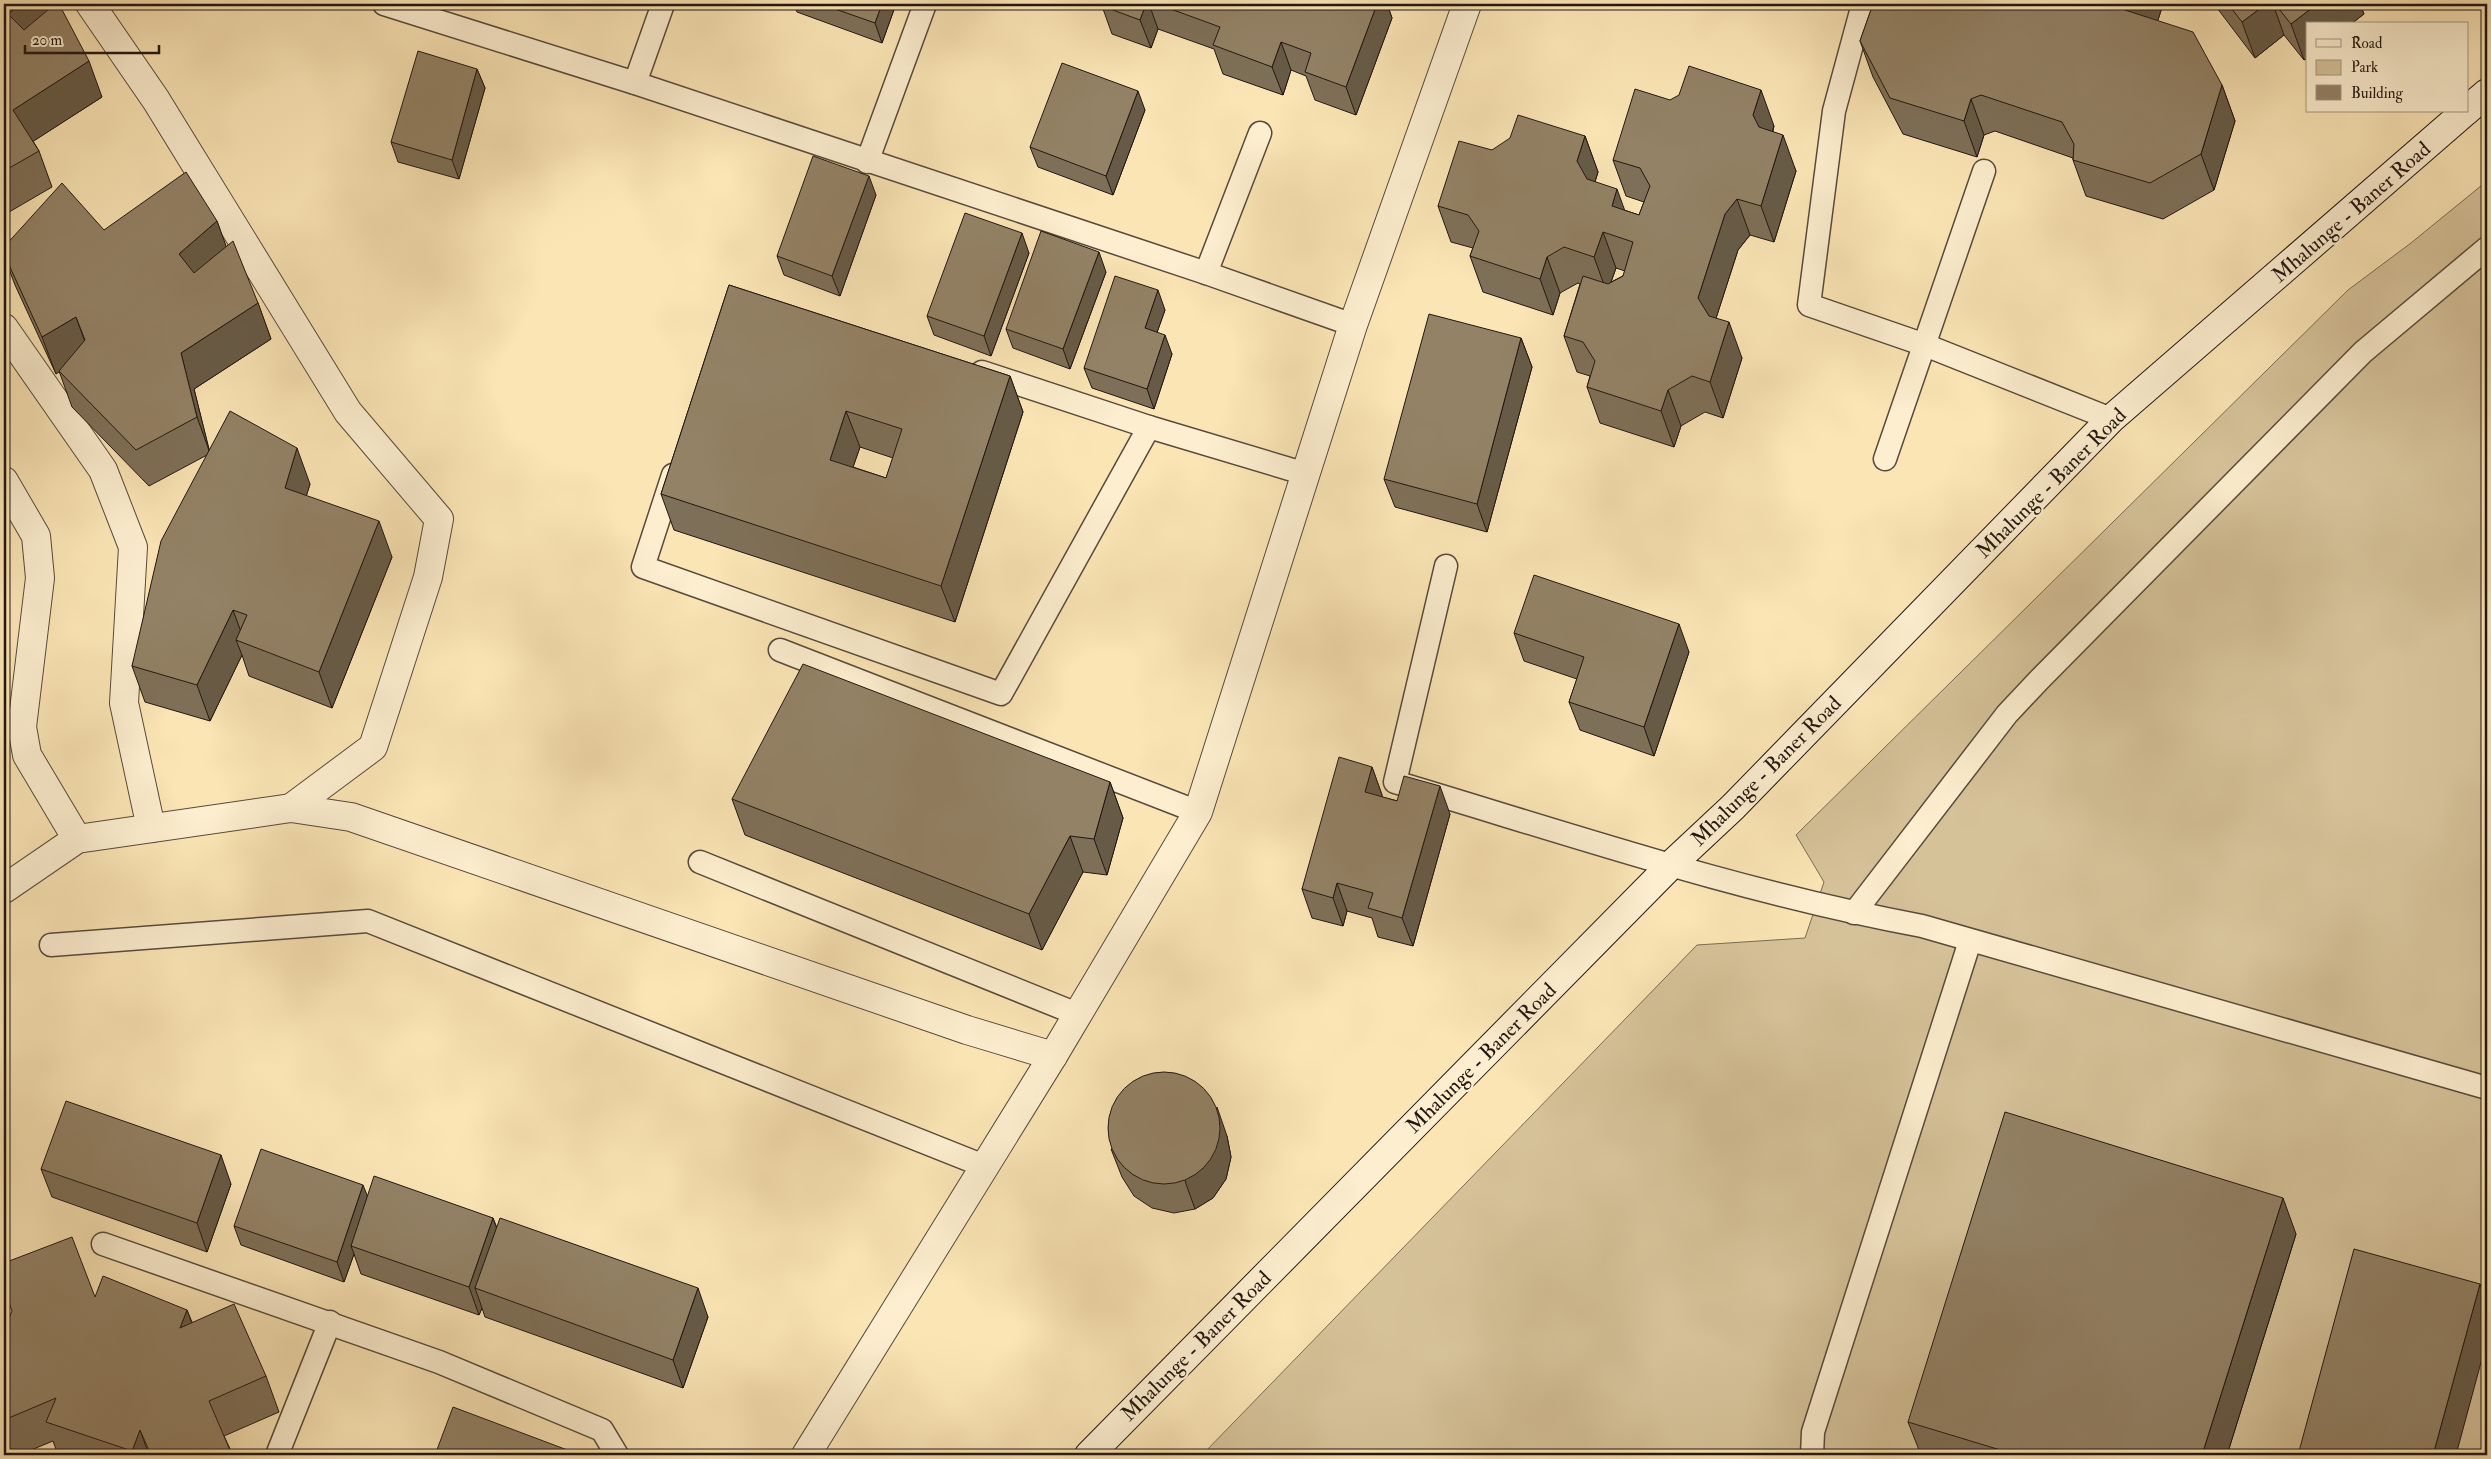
<svg xmlns="http://www.w3.org/2000/svg" width="2491" height="1459" font-family="'IM FELL Double Pica',serif">
<style>
.green{fill:#d6c299;stroke:#7c6c55}
.lines{fill:none;stroke-linecap:round;stroke-linejoin:round}
.lane-casing{stroke:#584a3a;stroke-width:25}
.street-casing{stroke:#584a3a;stroke-width:30}
.secondary-casing{stroke:#221711;stroke-width:30}
.lane{stroke:#fceecf;stroke-width:22}
.street{stroke:#fceecf;stroke-width:28}
.secondary{stroke:#fceecf;stroke-width:28}
.wall{fill:#7e7058;stroke:#221711;fill-rule:evenodd}
.shaded-wall{fill:#675b47;stroke:#221711}
.building{fill:#938266;stroke:#221711;fill-rule:evenodd}
.labels{text-anchor:middle;stroke-width:4.5;stroke-linejoin:round;paint-order:stroke}
.street-label{font-size:21px;fill:#221711;stroke:#fceecf}
</style>
<rect width="100%" height="100%" fill="#fbe5b5"/>
<filter id="stains"><feTurbulence type="fractalNoise" baseFrequency=".004" numOctaves="4"/><feColorMatrix values="0 0 0 0 .2 0 0 0 0 .09 0 0 0 0 .02 0 0 0 .5 -.17"/></filter>
<radialGradient id="worn" r=".72"><stop offset=".6" stop-color="#630" stop-opacity="0"/><stop offset="1" stop-color="#630" stop-opacity=".3"/></radialGradient>
<path class="green" d="M 2487,181 L 2487,1455 L 1202,1455 L 1697,945 L 1805,938 L 1824,882 L 1796,835 L 2348,290 L 2411,243 Z"/>
<g class="lines">
<defs>
<g id="lane">
<path d="M 384,4 L 635,83 L 1206,273 L 1353,325"/>
<path d="M 1863,4 L 1834,111 L 1809,305 L 1925,345 L 2111,419"/>
<path d="M 635,83 L 663,4"/>
<path d="M 867,162 L 925,4"/>
<path d="M 1206,273 L 1260,133"/>
<path d="M 982,372 L 1149,427"/>
<path d="M 1885,459 L 1984,171"/>
<path d="M 673,475 L 643,567 L 1001,694 L 1149,427 L 1306,474"/>
<path d="M 1446,566 L 1395,782 C 1569,834 1743,893 1922,926 L 2487,1088"/>
<path d="M 780,650 L 1198,812"/>
<path d="M 700,862 L 1077,1014"/>
<path d="M 1854,913 L 2007,714 L 2039,680 L 2363,352 L 2487,248"/>
<path d="M 51,945 L 368,921 L 984,1166"/>
<path d="M 103,1244 L 439,1362 L 602,1430 L 617,1455"/>
<path d="M 277,1455 L 330,1322"/>
<path d="M 1812,1455 L 1813,1432 L 1970,941"/>
</g>
<g id="street">
<path d="M 90,4 L 156,100 L 348,412 L 439,519 L 428,577 L 373,747 L 291,808"/>
<path d="M 4,328 L 103,470 L 133,547 L 124,703 L 151,828"/>
<path d="M 4,481 L 36,536 L 40,578 L 22,727 L 27,755 L 77,839"/>
<path d="M 4,889 L 77,839 L 291,808 L 351,817 L 967,1030 L 1053,1056"/>
<path d="M 806,1455 L 1053,1056 L 1198,812 L 1353,325 L 1467,4"/>
</g>
<g id="secondary">
<path d="M 2467,110 L 2487,93"/>
<path d="M 1089,1455 L 1671,865 L 1733,807 L 2111,419 L 2466,111"/>
</g>
</defs>
<use href="#lane" class="lane-casing"/>
<use href="#street" class="street-casing"/>
<use href="#secondary" class="secondary-casing"/>
<use href="#lane" class="lane"/>
<use href="#street" class="street"/>
<use href="#secondary" class="secondary"/>
</g>
<g class="wall">
<path d="M 4,4 L 102,97 L 33,141 L 39,151 L 52,187 L 4,215 Z"/>
<path d="M 794,4 L 896,4 L 882,43 L 797,12 Z"/>
<path d="M 1103,4 L 1387,4 L 1392,18 L 1356,115 L 1315,100 L 1306,76 L 1291,70 L 1283,95 L 1223,74 L 1214,49 L 1158,29 L 1151,48 L 1112,34 L 1102,6 Z"/>
<path d="M 1873,4 L 2163,4 L 2158,20 L 2157,21 L 2222,85 L 2235,121 L 2214,190 L 2163,219 L 2086,196 L 2073,160 L 2073,158 L 1995,131 L 1984,135 L 1977,157 L 1903,134 L 1873,77 L 1860,41 Z"/>
<path d="M 2214,4 L 2360,4 L 2364,14 L 2351,24 L 2307,24 L 2307,58 L 2304,60 L 2284,35 L 2255,58 Z"/>
<path d="M 477,69 L 485,88 L 459,179 L 398,162 L 391,142 Z"/>
<path d="M 1145,110 L 1113,195 L 1038,167 L 1030,147 Z"/>
<path d="M 1774,126 L 1773,131 L 1796,171 L 1774,242 L 1750,235 L 1738,250 L 1716,318 L 1742,358 L 1723,418 L 1705,412 L 1681,426 L 1674,447 L 1600,423 L 1587,387 L 1590,376 L 1577,372 L 1564,336 L 1580,284 L 1578,283 L 1560,293 L 1553,315 L 1483,292 L 1470,256 L 1473,248 L 1451,242 L 1438,206 L 1492,150 L 1585,136 L 1598,172 L 1595,182 L 1624,210 L 1639,215 L 1644,202 L 1626,196 L 1613,160 ZM 1616,268 L 1625,271 L 1623,276 L 1611,282 Z"/>
<path d="M 876,195 L 840,296 L 784,275 L 777,256 Z"/>
<path d="M 217,221 L 226,247 L 258,303 L 271,339 L 194,389 L 209,450 L 310,484 L 306,496 L 392,557 L 332,708 L 249,676 L 242,655 L 210,721 L 145,702 L 132,666 L 207,455 L 149,486 L 72,407 L 59,371 L 56,374 L 15,285 L 4,256 L 4,247 L 104,230 Z"/>
<path d="M 1029,253 L 991,356 L 934,335 L 927,316 Z"/>
<path d="M 1106,272 L 1070,369 L 1013,348 L 1006,329 Z"/>
<path d="M 729,285 L 1010,376 L 1023,412 L 955,622 L 674,530 L 661,494 ZM 860,447 L 893,458 L 886,478 L 853,467 Z"/>
<path d="M 1165,310 L 1157,332 L 1172,354 L 1154,409 L 1092,388 L 1084,368 Z"/>
<path d="M 1521,338 L 1532,367 L 1487,532 L 1395,507 L 1384,479 Z"/>
<path d="M 1514,633 L 1689,652 L 1654,756 L 1580,730 L 1569,702 L 1577,679 L 1524,661 Z"/>
<path d="M 1372,767 L 1382,795 L 1382,797 L 1450,814 L 1413,946 L 1378,937 L 1372,918 L 1347,911 L 1343,926 L 1312,918 L 1302,889 Z"/>
<path d="M 1110,782 L 1123,818 L 1107,875 L 1083,872 L 1042,950 L 745,835 L 732,799 Z"/>
<path d="M 1227,1136 L 1231,1157 L 1226,1179 L 1213,1198 L 1195,1209 L 1174,1213 L 1152,1208 L 1134,1196 L 1122,1177 L 1111,1149 Z"/>
<path d="M 41,1169 L 231,1184 L 207,1252 L 52,1197 Z"/>
<path d="M 368,1196 L 493,1218 L 497,1228 L 708,1317 L 683,1388 L 485,1317 L 482,1308 L 479,1315 L 361,1274 L 354,1254 L 344,1282 L 241,1245 L 234,1226 Z"/>
<path d="M 2296,1234 L 2227,1455 L 1921,1455 L 1908,1422 Z"/>
<path d="M 95,1297 L 187,1310 L 192,1322 L 266,1376 L 279,1412 L 224,1436 L 233,1455 L 58,1455 L 53,1441 L 19,1455 L 11,1455 L 4,1438 L 4,1324 Z"/>
</g>
<g class="shaded-wall">
<path d="M 22,4 L 56,4 L 21,50 L 8,14 Z"/>
<path d="M 882,4 L 896,4 L 882,43 L 875,23 Z"/>
<path d="M 1146,4 L 1149,4 L 1158,29 L 1151,48 L 1140,20 Z"/>
<path d="M 1377,4 L 1387,4 L 1392,18 L 1356,115 L 1346,87 Z"/>
<path d="M 2126,4 L 2163,4 L 2158,20 L 2140,32 L 2125,10 Z"/>
<path d="M 2266,4 L 2273,4 L 2284,35 L 2255,58 L 2242,22 Z"/>
<path d="M 2317,4 L 2360,4 L 2364,14 L 2351,24 L 2307,24 L 2307,58 L 2304,60 L 2291,24 Z"/>
<path d="M 1281,42 L 1291,70 L 1283,95 L 1272,67 Z"/>
<path d="M 89,61 L 102,97 L 26,146 L 13,110 Z"/>
<path d="M 477,69 L 485,88 L 459,179 L 452,160 Z"/>
<path d="M 2222,85 L 2235,121 L 2214,190 L 2201,154 Z"/>
<path d="M 1761,90 L 1774,126 L 1766,152 L 1753,115 Z"/>
<path d="M 1138,91 L 1145,110 L 1113,195 L 1106,176 Z"/>
<path d="M 1971,99 L 1984,135 L 1977,157 L 1964,121 Z"/>
<path d="M 1783,135 L 1796,171 L 1774,242 L 1761,206 Z"/>
<path d="M 1585,136 L 1598,172 L 1590,197 L 1577,161 Z"/>
<path d="M 869,176 L 876,195 L 840,296 L 832,276 Z"/>
<path d="M 1617,189 L 1630,225 L 1612,206 Z"/>
<path d="M 1737,199 L 1750,235 L 1738,250 L 1711,334 L 1698,298 L 1725,214 Z"/>
<path d="M 217,221 L 230,257 L 192,291 L 179,254 Z"/>
<path d="M 1603,232 L 1616,268 L 1607,293 L 1594,257 Z"/>
<path d="M 1022,233 L 1029,253 L 991,356 L 984,336 Z"/>
<path d="M 1099,252 L 1106,272 L 1070,369 L 1063,349 Z"/>
<path d="M 1547,257 L 1560,293 L 1553,315 L 1540,279 Z"/>
<path d="M 1158,290 L 1165,310 L 1152,347 L 1145,328 Z"/>
<path d="M 258,303 L 271,339 L 194,389 L 210,453 L 197,417 L 181,353 Z"/>
<path d="M 76,317 L 89,353 L 56,374 L 42,337 Z"/>
<path d="M 1729,322 L 1742,358 L 1723,418 L 1710,382 Z"/>
<path d="M 1165,335 L 1172,354 L 1154,409 L 1147,389 Z"/>
<path d="M 1521,338 L 1532,367 L 1487,532 L 1477,504 Z"/>
<path d="M 1010,376 L 1023,412 L 955,622 L 941,586 Z"/>
<path d="M 1668,390 L 1681,426 L 1674,447 L 1661,411 Z"/>
<path d="M 846,411 L 860,447 L 843,496 L 830,460 Z"/>
<path d="M 297,448 L 310,484 L 298,524 L 285,488 Z"/>
<path d="M 379,521 L 392,557 L 332,708 L 319,672 Z"/>
<path d="M 233,610 L 245,643 L 236,640 L 242,655 L 210,721 L 197,685 Z"/>
<path d="M 1679,624 L 1689,652 L 1654,756 L 1644,727 Z"/>
<path d="M 1372,767 L 1382,795 L 1375,820 L 1365,792 Z"/>
<path d="M 1110,782 L 1123,818 L 1107,875 L 1094,839 Z"/>
<path d="M 1440,786 L 1450,814 L 1413,946 L 1402,918 Z"/>
<path d="M 1070,836 L 1083,872 L 1042,950 L 1029,914 Z"/>
<path d="M 1337,883 L 1347,911 L 1343,926 L 1333,898 Z"/>
<path d="M 1217,1107 L 1227,1136 L 1231,1157 L 1226,1179 L 1213,1198 L 1195,1209 L 1185,1181 Z"/>
<path d="M 221,1155 L 231,1184 L 207,1252 L 197,1223 Z"/>
<path d="M 363,1185 L 371,1205 L 351,1246 L 354,1254 L 344,1282 L 337,1262 Z"/>
<path d="M 2283,1198 L 2296,1234 L 2227,1455 L 2202,1455 Z"/>
<path d="M 493,1218 L 503,1246 L 475,1288 L 482,1308 L 479,1315 L 469,1287 Z"/>
<path d="M 2480,1284 L 2487,1304 L 2487,1340 L 2456,1455 L 2433,1455 Z"/>
<path d="M 698,1288 L 708,1317 L 683,1388 L 673,1360 Z"/>
<path d="M 187,1310 L 200,1346 L 180,1328 Z"/>
<path d="M 140,1430 L 149,1455 L 133,1455 L 132,1451 Z"/>
</g>
<g class="building">
<path d="M 4,4 L 22,4 L 8,14 L 24,30 L 55,4 L 59,4 L 89,61 L 13,110 L 39,151 L 4,171 Z"/>
<path d="M 821,4 L 882,4 L 875,23 Z"/>
<path d="M 1103,4 L 1146,4 L 1140,20 L 1102,6 Z"/>
<path d="M 1157,4 L 1377,4 L 1346,87 L 1305,72 L 1311,53 L 1281,42 L 1272,67 L 1213,45 L 1220,27 Z"/>
<path d="M 1873,4 L 2126,4 L 2125,10 L 2193,32 L 2222,85 L 2201,154 L 2150,183 L 2073,160 L 2074,144 L 2062,122 L 1981,95 L 1971,99 L 1964,121 L 1890,98 L 1860,41 Z"/>
<path d="M 2228,4 L 2266,4 L 2242,22 Z"/>
<path d="M 2275,4 L 2317,4 L 2291,24 Z"/>
<path d="M 418,51 L 477,69 L 452,160 L 391,142 Z"/>
<path d="M 1062,63 L 1138,91 L 1106,176 L 1030,147 Z"/>
<path d="M 1689,66 L 1761,90 L 1753,115 L 1759,127 L 1783,135 L 1761,206 L 1737,199 L 1725,214 L 1698,298 L 1709,316 L 1729,322 L 1710,382 L 1692,376 L 1668,390 L 1661,411 L 1587,387 L 1595,361 L 1583,342 L 1564,336 L 1583,276 L 1608,284 L 1623,276 L 1633,242 L 1603,232 L 1594,257 L 1564,247 L 1547,257 L 1540,279 L 1470,256 L 1479,231 L 1468,215 L 1438,206 L 1459,141 L 1492,150 L 1510,138 L 1518,115 L 1585,136 L 1577,161 L 1587,179 L 1617,189 L 1612,206 L 1639,215 L 1650,186 L 1640,168 L 1613,160 L 1635,89 L 1670,100 L 1679,95 Z"/>
<path d="M 813,156 L 869,176 L 832,276 L 777,256 Z"/>
<path d="M 186,172 L 217,221 L 179,254 L 194,273 L 233,241 L 258,303 L 181,353 L 197,417 L 136,450 L 59,371 L 85,340 L 76,317 L 42,337 L 4,254 L 4,247 L 62,183 L 104,230 Z"/>
<path d="M 965,213 L 1022,233 L 984,336 L 927,316 Z"/>
<path d="M 1041,231 L 1099,252 L 1063,349 L 1006,329 Z"/>
<path d="M 1115,276 L 1158,290 L 1145,328 L 1165,335 L 1147,389 L 1084,368 Z"/>
<path d="M 729,285 L 1010,376 L 941,586 L 661,494 ZM 846,411 L 902,429 L 886,478 L 830,460 Z"/>
<path d="M 1429,314 L 1521,338 L 1477,504 L 1384,479 Z"/>
<path d="M 230,411 L 297,448 L 285,488 L 379,521 L 319,672 L 236,640 L 247,615 L 233,610 L 197,685 L 132,666 L 161,541 Z"/>
<path d="M 1534,575 L 1679,624 L 1644,727 L 1569,702 L 1584,657 L 1514,633 Z"/>
<path d="M 803,664 L 1110,782 L 1094,839 L 1070,836 L 1029,914 L 732,799 Z"/>
<path d="M 1339,757 L 1372,767 L 1365,792 L 1397,801 L 1404,776 L 1440,786 L 1402,918 L 1368,908 L 1373,893 L 1337,883 L 1333,898 L 1302,889 Z"/>
<circle cx="1164" cy="1128" r="56"/>
<path d="M 66,1101 L 221,1155 L 197,1223 L 41,1169 Z"/>
<path d="M 2005,1112 L 2283,1198 L 2202,1455 L 2017,1455 L 1908,1422 Z"/>
<path d="M 261,1149 L 363,1185 L 337,1262 L 234,1226 Z"/>
<path d="M 374,1176 L 493,1218 L 469,1287 L 351,1246 Z"/>
<path d="M 500,1218 L 698,1288 L 673,1360 L 475,1288 Z"/>
<path d="M 72,1237 L 95,1297 L 103,1276 L 187,1310 L 180,1328 L 234,1304 L 266,1376 L 209,1401 L 232,1455 L 151,1455 L 140,1430 L 132,1451 L 46,1422 L 56,1398 L 4,1420 L 4,1324 L 7,1323 L 12,1311 L 4,1289 L 4,1263 Z"/>
<path d="M 2354,1249 L 2480,1284 L 2433,1455 L 2298,1455 Z"/>
<path d="M 453,1407 L 578,1454 L 578,1455 L 435,1455 Z"/>
</g>
<g class="labels">
<g class="street-label">
<text transform="translate(2351 212) rotate(-41)" y="7">Mhalunge - Baner Road</text>
<text transform="translate(2051 483) rotate(-45)" y="7">Mhalunge - Baner Road</text>
<text transform="translate(1766 771) rotate(-45)" y="7">Mhalunge - Baner Road</text>
<text transform="translate(1481 1058) rotate(-45)" y="7">Mhalunge - Baner Road</text>
<text transform="translate(1196 1346) rotate(-45)" y="7">Mhalunge - Baner Road</text>
</g>
</g>
<rect width="2491" height="1459" fill="none" stroke="#fbe5b5" stroke-width="20"/>
<rect x="5" y="5" width="2481" height="1449" fill="none" stroke="#221711" stroke-width="2.5"/>
<rect x="10" y="10" width="2471" height="1439" fill="none" stroke="#221711"/>
<rect x="2306" y="22" width="162" height="90" fill="#fceecf" stroke="#a59883"/>
<rect x="2316" y="39" width="25" height="8" fill="#fceecf" stroke="#a59883"/>
<text x="2351" y="48" font-size="15" fill="#221711">Road</text>
<rect x="2316" y="60" width="25" height="15" fill="#d6c299" stroke="#a59883"/>
<text x="2351" y="72" font-size="15" fill="#221711">Park</text>
<rect x="2316" y="85" width="25" height="15" fill="#938266" stroke="#a59883"/>
<text x="2351" y="98" font-size="15" fill="#221711">Building</text>
<path d="M25 45v8h134v-8" fill="none" stroke="#221711" stroke-width="2.5"/>
<text x="32" y="45" font-size="15" fill="#221711" stroke="#fceecf" stroke-width="4" paint-order="stroke">20 m</text>
<rect width="100%" height="100%" filter="url(#stains)"/>
<rect width="100%" height="100%" fill="url(#worn)"/>
</svg>
